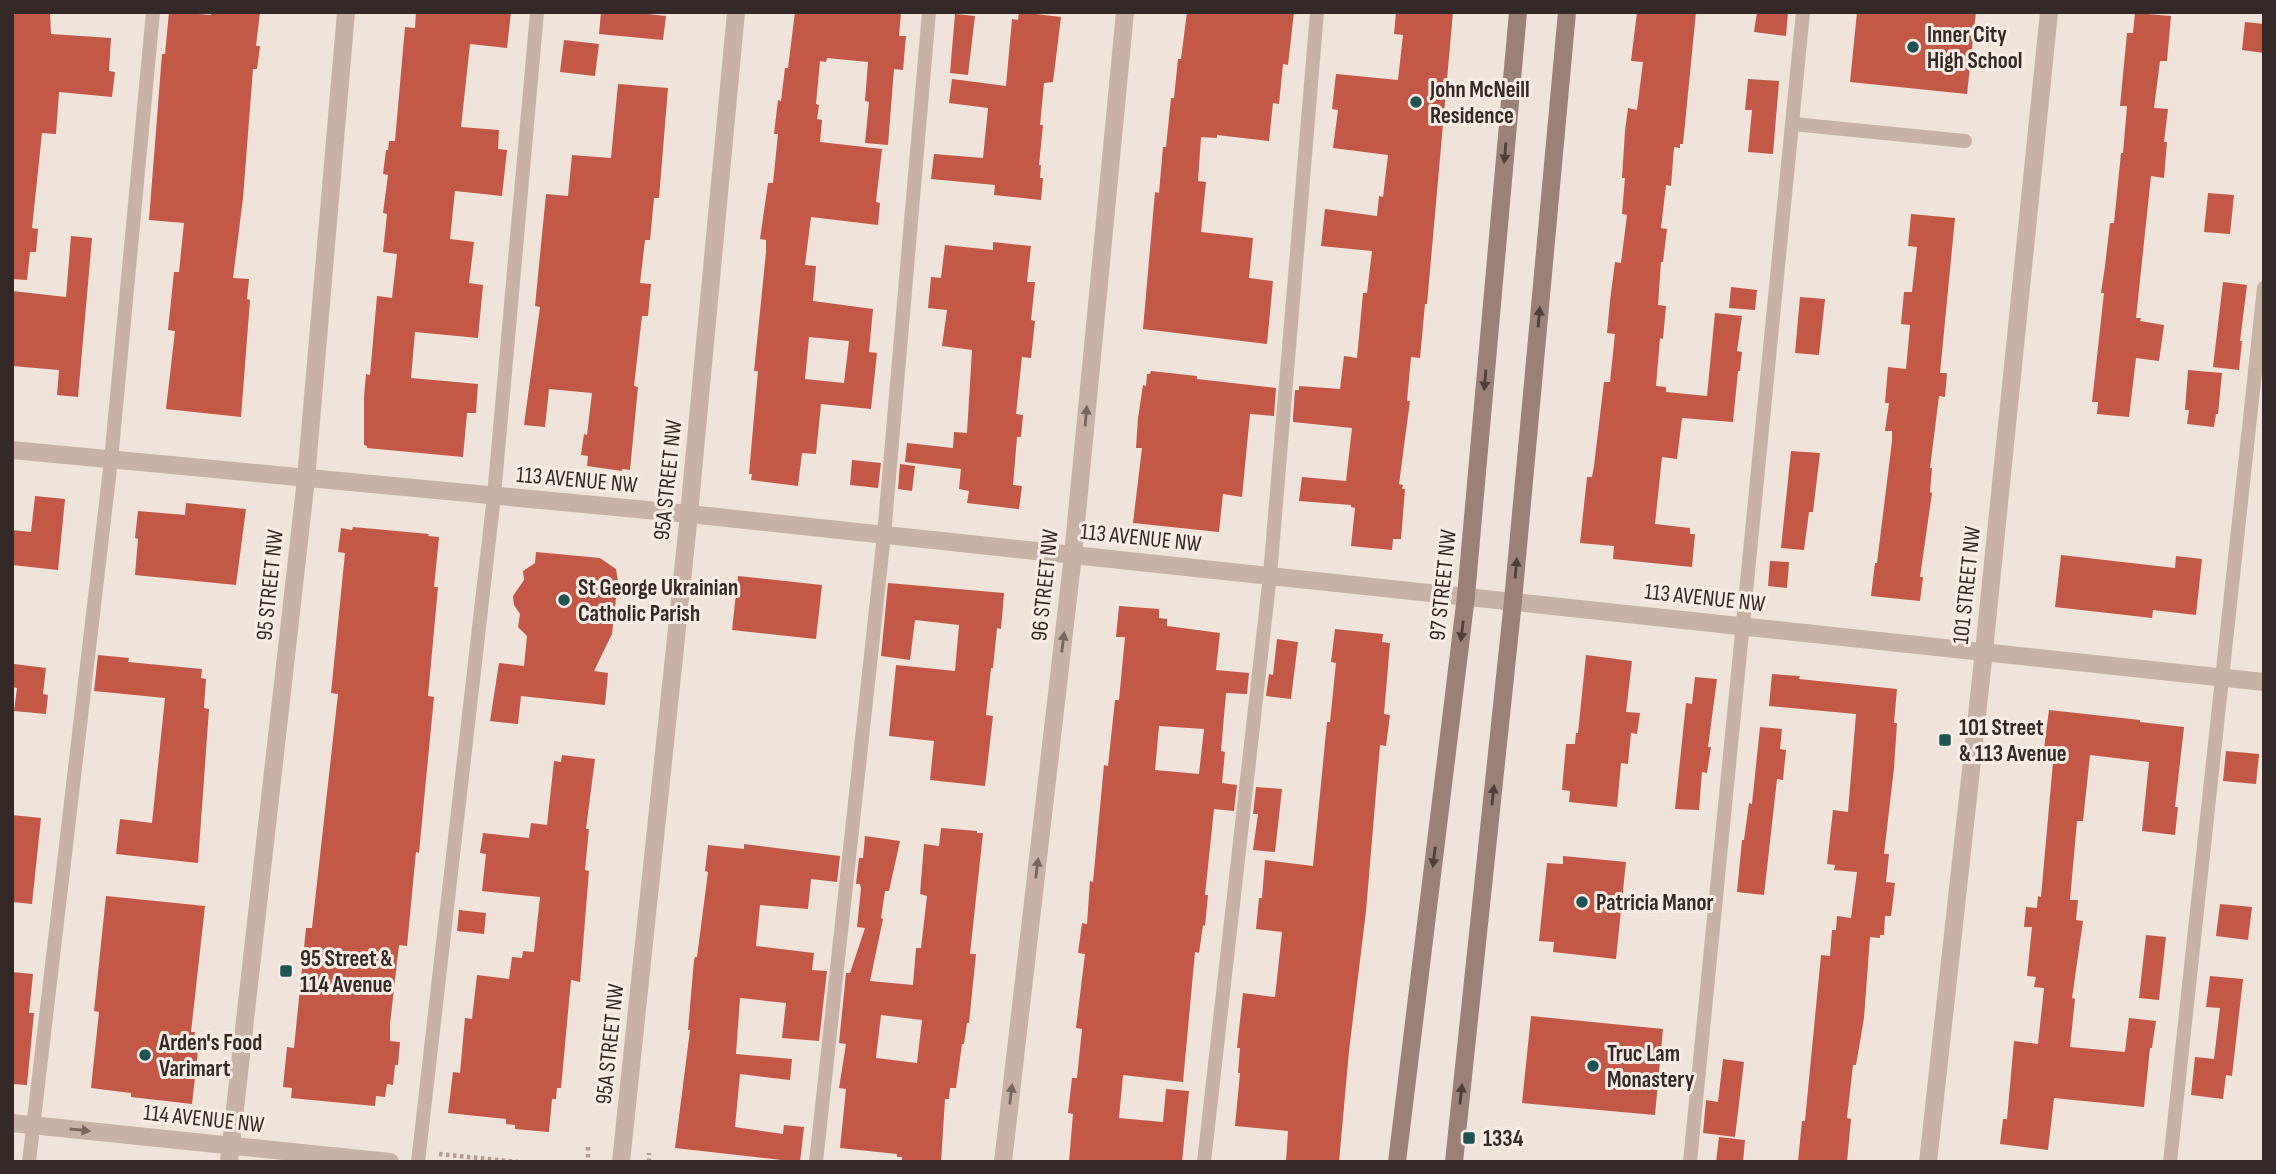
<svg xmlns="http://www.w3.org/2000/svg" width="2276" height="1174" font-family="'Sofia Sans Condensed',sans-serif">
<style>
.building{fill:#c25845;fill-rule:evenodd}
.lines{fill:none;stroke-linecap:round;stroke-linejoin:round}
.path{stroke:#b39c90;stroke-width:4.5;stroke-dasharray:3.5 3.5;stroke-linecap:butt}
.service{stroke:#c7b2a5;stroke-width:14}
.minor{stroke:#c7b2a5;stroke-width:18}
.tertiary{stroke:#c7b2a5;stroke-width:18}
.secondary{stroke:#9b8177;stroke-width:18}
.oneway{fill:#4e3f3a}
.oneway2{fill:#76675f}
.poi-dot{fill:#1e5352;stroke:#f8ede5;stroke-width:2.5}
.labels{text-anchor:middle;stroke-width:6;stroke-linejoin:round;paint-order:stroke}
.poi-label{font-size:23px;font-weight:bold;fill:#342926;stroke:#f8ede5;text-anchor:start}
.street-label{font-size:23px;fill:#342926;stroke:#f8ede5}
</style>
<rect width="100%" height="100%" fill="#f0e3d9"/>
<g class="building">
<path d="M 12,12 L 50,12 L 51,34 L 111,38 L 109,71 L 115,72 L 112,97 L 59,92 L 56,134 L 42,133 L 32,228 L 38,229 L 36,252 L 30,252 L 27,280 L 12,279 Z"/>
<path d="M 169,12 L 211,15 L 211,12 L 260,12 L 256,46 L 260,46 L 257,69 L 253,69 L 243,198 L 233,278 L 249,279 L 247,299 L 250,300 L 241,417 L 166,409 L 175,331 L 168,330 L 174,272 L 179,272 L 184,223 L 149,220 L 162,54 L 165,54 Z"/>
<path d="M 416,12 L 511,12 L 507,48 L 470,44 L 461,127 L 499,130 L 498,149 L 507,150 L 502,196 L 455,191 L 450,239 L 474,242 L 469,283 L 483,285 L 478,338 L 415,332 L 411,378 L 478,384 L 476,413 L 467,413 L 463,457 L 367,448 L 367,446 L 364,445 L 364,397 L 366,374 L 370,375 L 377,296 L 392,298 L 397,254 L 383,252 L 387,214 L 383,213 L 388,175 L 383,174 L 386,150 L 388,150 L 389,141 L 395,141 L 405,27 L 415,28 Z"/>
<path d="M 601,12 L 629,12 L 666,16 L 663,40 L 599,34 Z"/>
<path d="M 795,12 L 901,12 L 899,36 L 906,36 L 903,70 L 894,69 L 888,145 L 865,143 L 869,102 L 865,101 L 868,62 L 827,58 L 826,62 L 820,61 L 816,104 L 819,105 L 817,119 L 822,120 L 820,142 L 882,149 L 876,202 L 880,203 L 878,225 L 811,217 L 805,265 L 816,266 L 813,301 L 873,309 L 869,352 L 877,353 L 871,409 L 821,404 L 816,454 L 802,453 L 798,486 L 751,480 L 752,474 L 749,474 L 758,371 L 754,371 L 766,252 L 766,240 L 760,239 L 768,183 L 773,183 L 778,134 L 774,134 L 778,100 L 781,101 L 785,68 L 788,68 ZM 809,337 L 849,341 L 844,383 L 805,379 Z"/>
<path d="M 1019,12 L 1061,17 L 1053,82 L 1044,83 L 1040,125 L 1043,125 L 1039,165 L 1041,165 L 1040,178 L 1043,178 L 1041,200 L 994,195 L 995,185 L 931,179 L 934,154 L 983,158 L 988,108 L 949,103 L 952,79 L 1006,86 L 1012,19 L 1018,20 Z"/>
<path d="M 1187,12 L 1294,12 L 1288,65 L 1283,64 L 1279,104 L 1273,103 L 1269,141 L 1217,135 L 1217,138 L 1201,137 L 1198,181 L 1206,182 L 1201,232 L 1253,238 L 1249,278 L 1273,281 L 1267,344 L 1143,329 L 1155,192 L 1159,193 L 1163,147 L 1166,147 L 1171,98 L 1174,98 L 1178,59 L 1181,59 Z"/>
<path d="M 1396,12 L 1453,12 L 1427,304 L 1425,304 L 1420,358 L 1411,357 L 1407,401 L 1410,401 L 1399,484 L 1403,485 L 1402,489 L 1405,489 L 1401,539 L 1393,539 L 1392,550 L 1351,546 L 1355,508 L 1351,507 L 1351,505 L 1299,501 L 1302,477 L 1346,481 L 1352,428 L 1293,422 L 1293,418 L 1295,390 L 1299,390 L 1299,386 L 1340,389 L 1344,356 L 1357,358 L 1363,293 L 1367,293 L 1372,251 L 1321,246 L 1325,209 L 1377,216 L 1379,196 L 1383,197 L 1388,155 L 1333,148 L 1338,110 L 1332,109 L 1336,74 L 1398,80 L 1403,35 L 1394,34 Z"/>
<path d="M 1637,12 L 1696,12 L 1683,144 L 1680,144 L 1680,148 L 1674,147 L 1671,186 L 1666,185 L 1661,228 L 1667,229 L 1663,262 L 1661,262 L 1658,305 L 1666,306 L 1663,339 L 1660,338 L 1656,386 L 1666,387 L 1666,392 L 1707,396 L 1715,313 L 1742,316 L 1737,351 L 1742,352 L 1740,371 L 1738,371 L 1733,422 L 1682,418 L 1677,459 L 1662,457 L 1655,524 L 1690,528 L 1690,534 L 1695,534 L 1692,567 L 1613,559 L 1614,546 L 1580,543 L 1587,477 L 1592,477 L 1594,466 L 1604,382 L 1610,382 L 1615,334 L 1607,333 L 1610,301 L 1615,262 L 1621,263 L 1627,215 L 1622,214 L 1625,178 L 1622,178 L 1625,131 L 1628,108 L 1637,110 L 1643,62 L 1631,61 Z"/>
<path d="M 1757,12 L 1788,12 L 1786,36 L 1754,32 Z"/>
<path d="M 1857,12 L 1976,12 L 1967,94 L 1850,82 Z"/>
<path d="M 2135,13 L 2171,16 L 2167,61 L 2160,61 L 2154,108 L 2168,109 L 2164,142 L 2167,142 L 2164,178 L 2151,176 L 2136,318 L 2141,318 L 2140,321 L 2164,325 L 2159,361 L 2136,358 L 2129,417 L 2097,414 L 2098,402 L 2092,402 L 2104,293 L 2101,293 L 2105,266 L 2110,223 L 2114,223 L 2121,153 L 2123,153 L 2127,106 L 2120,106 L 2127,33 L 2133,33 Z"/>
<path d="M 955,14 L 975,16 L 968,75 L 950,73 Z"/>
<path d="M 2245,22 L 2264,24 L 2264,53 L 2242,50 Z"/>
<path d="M 564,40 L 599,44 L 595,76 L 560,72 Z"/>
<path d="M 1748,79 L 1779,81 L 1773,154 L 1748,152 L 1752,110 L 1745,110 Z"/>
<path d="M 618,84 L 668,88 L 659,198 L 654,198 L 650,240 L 645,240 L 640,283 L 651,284 L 648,316 L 642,316 L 634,386 L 638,387 L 630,470 L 622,469 L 622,471 L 587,466 L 588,456 L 581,455 L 584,434 L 587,435 L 592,393 L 549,389 L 545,427 L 524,425 L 540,307 L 535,306 L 546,194 L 568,196 L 572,155 L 611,158 Z"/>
<path d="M 2208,193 L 2234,195 L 2230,234 L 2204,232 Z"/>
<path d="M 1911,214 L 1955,218 L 1940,373 L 1947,373 L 1945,397 L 1939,396 L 1930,468 L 1932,468 L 1930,492 L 1932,493 L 1920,577 L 1923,577 L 1920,601 L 1871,596 L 1875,563 L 1877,563 L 1892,441 L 1892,431 L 1885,431 L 1889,403 L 1885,403 L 1888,367 L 1906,369 L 1910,325 L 1901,324 L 1904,292 L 1912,292 L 1917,247 L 1908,246 Z"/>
<path d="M 71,236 L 92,238 L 78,397 L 57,395 L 59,370 L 12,366 L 12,291 L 66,297 Z"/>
<path d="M 993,242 L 1031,246 L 1027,282 L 1035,282 L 1031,320 L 1035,321 L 1031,358 L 1022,357 L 1016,414 L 1023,415 L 1021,437 L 1017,437 L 1013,485 L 1022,486 L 1019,509 L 967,503 L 969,491 L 959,489 L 961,469 L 905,462 L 907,443 L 953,448 L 954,432 L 967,433 L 972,350 L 942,346 L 947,310 L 928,308 L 931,277 L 941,278 L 945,245 L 993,250 Z"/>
<path d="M 2223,282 L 2247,285 L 2240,341 L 2242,341 L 2239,370 L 2213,367 Z"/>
<path d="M 1731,287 L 1757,290 L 1755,310 L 1729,308 Z"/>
<path d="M 1800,297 L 1825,299 L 1819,355 L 1795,353 Z"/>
<path d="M 2188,370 L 2222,373 L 2218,414 L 2216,414 L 2214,427 L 2187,424 L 2189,410 L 2185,410 Z"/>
<path d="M 1151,371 L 1197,376 L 1197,379 L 1276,388 L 1274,416 L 1250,414 L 1242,497 L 1223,494 L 1219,532 L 1133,523 L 1142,448 L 1136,448 L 1138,418 L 1143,385 L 1146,386 L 1147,374 L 1150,374 Z"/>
<path d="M 1791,451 L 1820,453 L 1813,512 L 1809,512 L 1804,550 L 1781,548 Z"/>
<path d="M 852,460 L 881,463 L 878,488 L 850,485 Z"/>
<path d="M 900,464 L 915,466 L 912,491 L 898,489 Z"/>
<path d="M 35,496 L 65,499 L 58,570 L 12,565 L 12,530 L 31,532 Z"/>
<path d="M 186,503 L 246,509 L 236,585 L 135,575 L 138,539 L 135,538 L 138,511 L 185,515 Z"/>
<path d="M 353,527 L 429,534 L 428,536 L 439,537 L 434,587 L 438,587 L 428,696 L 434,697 L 425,790 L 419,853 L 416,852 L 407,946 L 399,945 L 390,1024 L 390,1041 L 400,1042 L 398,1065 L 395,1065 L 393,1085 L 387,1084 L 385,1097 L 376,1096 L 375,1106 L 291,1098 L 292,1088 L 283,1087 L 287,1047 L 294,1048 L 306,928 L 312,928 L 338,694 L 331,693 L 345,553 L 338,552 L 341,528 L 352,530 Z"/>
<path d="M 536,552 L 600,558 L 616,569 L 618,581 L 612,634 L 594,671 L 608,673 L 605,705 L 521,696 L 518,724 L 490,721 L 499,663 L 524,666 L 527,636 L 518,627 L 520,614 L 514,605 L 513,596 L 524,580 L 523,571 L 535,563 Z"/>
<path d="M 2061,555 L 2175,568 L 2176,556 L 2202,559 L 2196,615 L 2153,610 L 2152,618 L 2055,607 Z"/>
<path d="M 1770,561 L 1789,562 L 1787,588 L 1768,586 Z"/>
<path d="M 738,576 L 822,585 L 816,639 L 732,630 Z"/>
<path d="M 888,583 L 1004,593 L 1001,629 L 997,628 L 993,668 L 991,668 L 986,715 L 993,716 L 985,786 L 930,780 L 934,741 L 889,736 L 896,665 L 955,671 L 959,625 L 915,620 L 910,660 L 881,656 Z"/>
<path d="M 1119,606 L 1159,609 L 1159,618 L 1167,619 L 1167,626 L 1220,633 L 1216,670 L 1249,673 L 1247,694 L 1226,693 L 1221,751 L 1225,752 L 1222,783 L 1237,785 L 1234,811 L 1214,809 L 1205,895 L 1208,895 L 1205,926 L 1203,925 L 1199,953 L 1195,952 L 1183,1082 L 1123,1075 L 1119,1118 L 1163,1122 L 1166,1089 L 1189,1091 L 1182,1162 L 1069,1162 L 1073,1114 L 1068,1113 L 1072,1078 L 1077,1078 L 1082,1029 L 1076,1028 L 1085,954 L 1078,953 L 1082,923 L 1087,924 L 1090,881 L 1093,882 L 1104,765 L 1108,766 L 1115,700 L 1119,700 L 1125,637 L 1116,637 ZM 1159,726 L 1204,729 L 1199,774 L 1155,770 Z"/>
<path d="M 1335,629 L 1383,634 L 1382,642 L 1390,643 L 1384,714 L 1390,715 L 1386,746 L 1380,745 L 1366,911 L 1349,1051 L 1339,1162 L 1286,1162 L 1288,1131 L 1235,1126 L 1240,1073 L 1238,1073 L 1240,1048 L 1237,1048 L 1243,993 L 1275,997 L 1282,932 L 1256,929 L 1259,898 L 1262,898 L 1265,860 L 1313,866 L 1327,722 L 1330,722 L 1336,663 L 1331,662 Z"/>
<path d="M 1277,639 L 1298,642 L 1291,699 L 1266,696 L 1269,674 L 1273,675 Z"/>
<path d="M 98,655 L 129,658 L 128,662 L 202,669 L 201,678 L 206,679 L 204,708 L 209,709 L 198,863 L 116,854 L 120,819 L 152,823 L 165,698 L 94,691 Z"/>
<path d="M 1586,655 L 1632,661 L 1626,712 L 1640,713 L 1637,734 L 1631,733 L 1628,764 L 1621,763 L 1617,807 L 1569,802 L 1570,791 L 1562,790 L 1566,744 L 1575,744 L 1576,733 L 1578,733 Z"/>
<path d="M 14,664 L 46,668 L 43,694 L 48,695 L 46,714 L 14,711 L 17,688 L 12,687 Z"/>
<path d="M 1772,674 L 1800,676 L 1799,679 L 1897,689 L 1894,723 L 1897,723 L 1894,768 L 1884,854 L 1889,854 L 1886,882 L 1895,883 L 1891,916 L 1885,916 L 1884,935 L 1880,935 L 1880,938 L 1870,937 L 1864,1018 L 1856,1065 L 1853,1065 L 1847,1118 L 1851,1119 L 1847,1162 L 1798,1162 L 1802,1121 L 1805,1121 L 1821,955 L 1830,956 L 1832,930 L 1836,930 L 1837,916 L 1851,918 L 1857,872 L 1834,870 L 1835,865 L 1827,864 L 1833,810 L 1848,812 L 1856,714 L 1769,706 Z"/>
<path d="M 1695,677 L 1717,679 L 1708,747 L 1711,747 L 1707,773 L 1702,772 L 1699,810 L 1675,809 L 1686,703 L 1692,704 Z"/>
<path d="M 2049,710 L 2140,720 L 2140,722 L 2184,727 L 2175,807 L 2178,807 L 2175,835 L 2142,831 L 2149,762 L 2090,755 L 2083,821 L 2077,821 L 2070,900 L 2078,900 L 2076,920 L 2083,921 L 2072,998 L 2075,999 L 2070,1047 L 2125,1052 L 2129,1018 L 2156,1021 L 2152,1048 L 2150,1048 L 2144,1107 L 2054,1098 L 2048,1150 L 2000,1144 L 2003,1119 L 2007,1119 L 2014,1041 L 2038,1044 L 2044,988 L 2034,987 L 2036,977 L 2027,976 L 2032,927 L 2024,927 L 2026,907 L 2037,908 L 2038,896 L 2041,897 L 2054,751 L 2044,749 Z"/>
<path d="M 1760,727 L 1782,729 L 1780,749 L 1786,750 L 1783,780 L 1777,779 L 1764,895 L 1737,892 L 1742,840 L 1744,840 L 1749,803 L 1752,804 Z"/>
<path d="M 2226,751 L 2259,754 L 2256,784 L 2223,781 Z"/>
<path d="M 562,755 L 595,759 L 586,829 L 589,829 L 585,870 L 589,871 L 580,982 L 571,980 L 561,1088 L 557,1088 L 556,1099 L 552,1099 L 549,1132 L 515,1129 L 515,1125 L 506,1124 L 506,1119 L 448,1113 L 453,1072 L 460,1073 L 465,1018 L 472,1019 L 477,975 L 509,979 L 512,957 L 522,958 L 523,951 L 534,952 L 540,897 L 482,891 L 486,854 L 480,853 L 483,833 L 529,838 L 531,823 L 547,825 L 554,761 L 561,762 Z"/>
<path d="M 1256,787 L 1282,789 L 1275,852 L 1253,850 L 1258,814 L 1253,814 Z"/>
<path d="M 12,815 L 41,818 L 32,904 L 12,902 Z"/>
<path d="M 941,828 L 977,831 L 977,833 L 983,833 L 970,954 L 976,954 L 969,1023 L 967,1023 L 964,1044 L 962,1044 L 956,1088 L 950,1088 L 949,1099 L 945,1099 L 941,1162 L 902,1162 L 902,1157 L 897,1157 L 897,1154 L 840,1148 L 846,1089 L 839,1088 L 846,1044 L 839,1043 L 846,973 L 850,973 L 865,928 L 857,927 L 861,889 L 860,884 L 856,884 L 859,858 L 863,858 L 865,836 L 900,841 L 889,891 L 885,891 L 881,918 L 883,919 L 870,981 L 913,985 L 916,948 L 921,948 L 927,896 L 920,894 L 924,844 L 939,846 ZM 881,1015 L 922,1020 L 917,1063 L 876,1058 Z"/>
<path d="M 744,844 L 840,856 L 837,882 L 811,879 L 808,909 L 760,905 L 756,946 L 814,953 L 812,970 L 827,971 L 819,1041 L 782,1038 L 786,1003 L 740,998 L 736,1054 L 792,1059 L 790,1080 L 740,1074 L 735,1127 L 783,1134 L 784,1125 L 804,1127 L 800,1162 L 675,1148 L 690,1030 L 688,1030 L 694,960 L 695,957 L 697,957 L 708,872 L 705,871 L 708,845 L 744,849 Z"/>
<path d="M 1563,856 L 1626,862 L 1616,959 L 1553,952 L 1554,942 L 1539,941 L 1547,863 L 1563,864 Z"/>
<path d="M 106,896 L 205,906 L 191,1032 L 195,1032 L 193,1050 L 198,1051 L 192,1104 L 131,1097 L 131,1093 L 91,1088 L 99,1012 L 94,1011 Z"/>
<path d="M 2220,904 L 2252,907 L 2248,940 L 2216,936 Z"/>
<path d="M 459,910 L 486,913 L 484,934 L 457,931 Z"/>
<path d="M 2146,935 L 2166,937 L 2159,1000 L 2139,998 Z"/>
<path d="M 12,972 L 33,974 L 29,1013 L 34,1013 L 27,1085 L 12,1084 Z"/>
<path d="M 2210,976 L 2243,979 L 2232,1076 L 2226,1075 L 2223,1099 L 2191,1095 L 2195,1057 L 2214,1059 L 2220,1008 L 2206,1007 Z"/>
<path d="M 1531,1016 L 1663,1029 L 1655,1115 L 1522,1103 Z"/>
<path d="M 1723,1059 L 1744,1062 L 1735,1137 L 1703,1133 L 1706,1100 L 1718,1102 Z"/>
<path d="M 1719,1137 L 1745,1140 L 1743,1162 L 1716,1162 Z"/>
</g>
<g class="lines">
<g class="path">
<path d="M 588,1147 L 588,1162"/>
<path d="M 439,1154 L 518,1162"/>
<path d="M 649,1162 L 649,1153"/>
</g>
<g class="service">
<path d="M 1793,124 L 1965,141"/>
<path d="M 29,1162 L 111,460 L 153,12"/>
<path d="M 418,1162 L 494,496 L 537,12"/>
<path d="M 816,1162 L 884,535 L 929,12"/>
<path d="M 1204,1162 L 1270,575 L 1317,12"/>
<path d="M 1690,1162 L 1803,12"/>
<path d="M 2170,1162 L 2264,288"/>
</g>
<g class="minor">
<path d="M 12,450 L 689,514 L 2264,682"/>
<path d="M 12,1123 L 390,1162"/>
<path d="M 621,1162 L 689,514 L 736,12"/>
<path d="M 1003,1162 L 1073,555 L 1125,12"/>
</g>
<g class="tertiary">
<path d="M 229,1162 L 306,479 L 346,12"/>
<path d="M 1928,1162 L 1984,651 L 2049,12"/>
</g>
<g class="secondary">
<path d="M 1397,1162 L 1466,596 L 1518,12"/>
<path d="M 1454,1162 L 1513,601 L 1567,12"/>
</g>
</g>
<defs><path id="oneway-solid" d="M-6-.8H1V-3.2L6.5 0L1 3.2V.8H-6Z" transform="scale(1.75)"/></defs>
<g class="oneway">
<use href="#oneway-solid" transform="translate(1505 153) rotate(95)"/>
<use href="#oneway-solid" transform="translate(1539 317) rotate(-85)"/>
<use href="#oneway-solid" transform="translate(1485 380) rotate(95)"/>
<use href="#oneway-solid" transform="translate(1516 568) rotate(-85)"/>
<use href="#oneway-solid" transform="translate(1462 631) rotate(97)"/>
<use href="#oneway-solid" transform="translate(1493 795) rotate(-84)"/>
<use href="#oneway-solid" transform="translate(1434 857) rotate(97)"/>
<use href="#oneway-solid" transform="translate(1461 1094) rotate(-84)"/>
</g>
<g class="oneway2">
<use href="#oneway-solid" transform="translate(1086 416) rotate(-85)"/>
<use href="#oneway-solid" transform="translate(1063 642) rotate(-83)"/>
<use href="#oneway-solid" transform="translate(1037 868) rotate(-83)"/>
<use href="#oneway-solid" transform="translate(1011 1094) rotate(-83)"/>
<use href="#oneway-solid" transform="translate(80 1130) rotate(6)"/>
</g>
<g class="poi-dot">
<circle cx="1913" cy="47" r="7"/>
<circle cx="1416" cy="102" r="7"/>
<circle cx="564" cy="600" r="7"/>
<rect x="1938" y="733" width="14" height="14" rx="3.5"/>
<circle cx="1582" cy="902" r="7"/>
<rect x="279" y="964" width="14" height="14" rx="3.5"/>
<circle cx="145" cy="1055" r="7"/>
<circle cx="1593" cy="1066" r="7"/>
<rect x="1462" y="1131" width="14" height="14" rx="3.5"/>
</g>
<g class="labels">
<g class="poi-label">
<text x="1927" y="42">Inner City<tspan x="1927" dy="26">High School</tspan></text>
<text x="1430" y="97">John McNeill<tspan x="1430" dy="26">Residence</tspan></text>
<text x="578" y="595">St George Ukrainian<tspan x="578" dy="26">Catholic Parish</tspan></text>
<text x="1959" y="735">101 Street<tspan x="1959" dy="26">&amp; 113 Avenue</tspan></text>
<text x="1596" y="910">Patricia Manor</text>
<text x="300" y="966">95 Street &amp;<tspan x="300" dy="26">114 Avenue</tspan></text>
<text x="159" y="1050">Arden's Food<tspan x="159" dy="26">Varimart</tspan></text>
<text x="1607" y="1061">Truc Lam<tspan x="1607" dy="26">Monastery</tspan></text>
<text x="1483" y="1146">1334</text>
</g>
<g class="street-label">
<text transform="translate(577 479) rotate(5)" y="8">113 AVENUE NW</text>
<text transform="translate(667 480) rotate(-84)" y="8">95A STREET NW</text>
<text transform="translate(1141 537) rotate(6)" y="8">113 AVENUE NW</text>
<text transform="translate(269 585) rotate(-84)" y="8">95 STREET NW</text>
<text transform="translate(1044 585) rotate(-84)" y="8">96 STREET NW</text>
<text transform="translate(1442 585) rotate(-84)" y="8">97 STREET NW</text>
<text transform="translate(1966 585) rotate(-84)" y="8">101 STREET NW</text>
<text transform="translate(1705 597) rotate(6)" y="8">113 AVENUE NW</text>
<text transform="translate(609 1044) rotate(-84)" y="8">95A STREET NW</text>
<text transform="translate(204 1118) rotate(6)" y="8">114 AVENUE NW</text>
</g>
</g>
<rect width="2276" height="1174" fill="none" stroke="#342926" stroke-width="28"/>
</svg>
